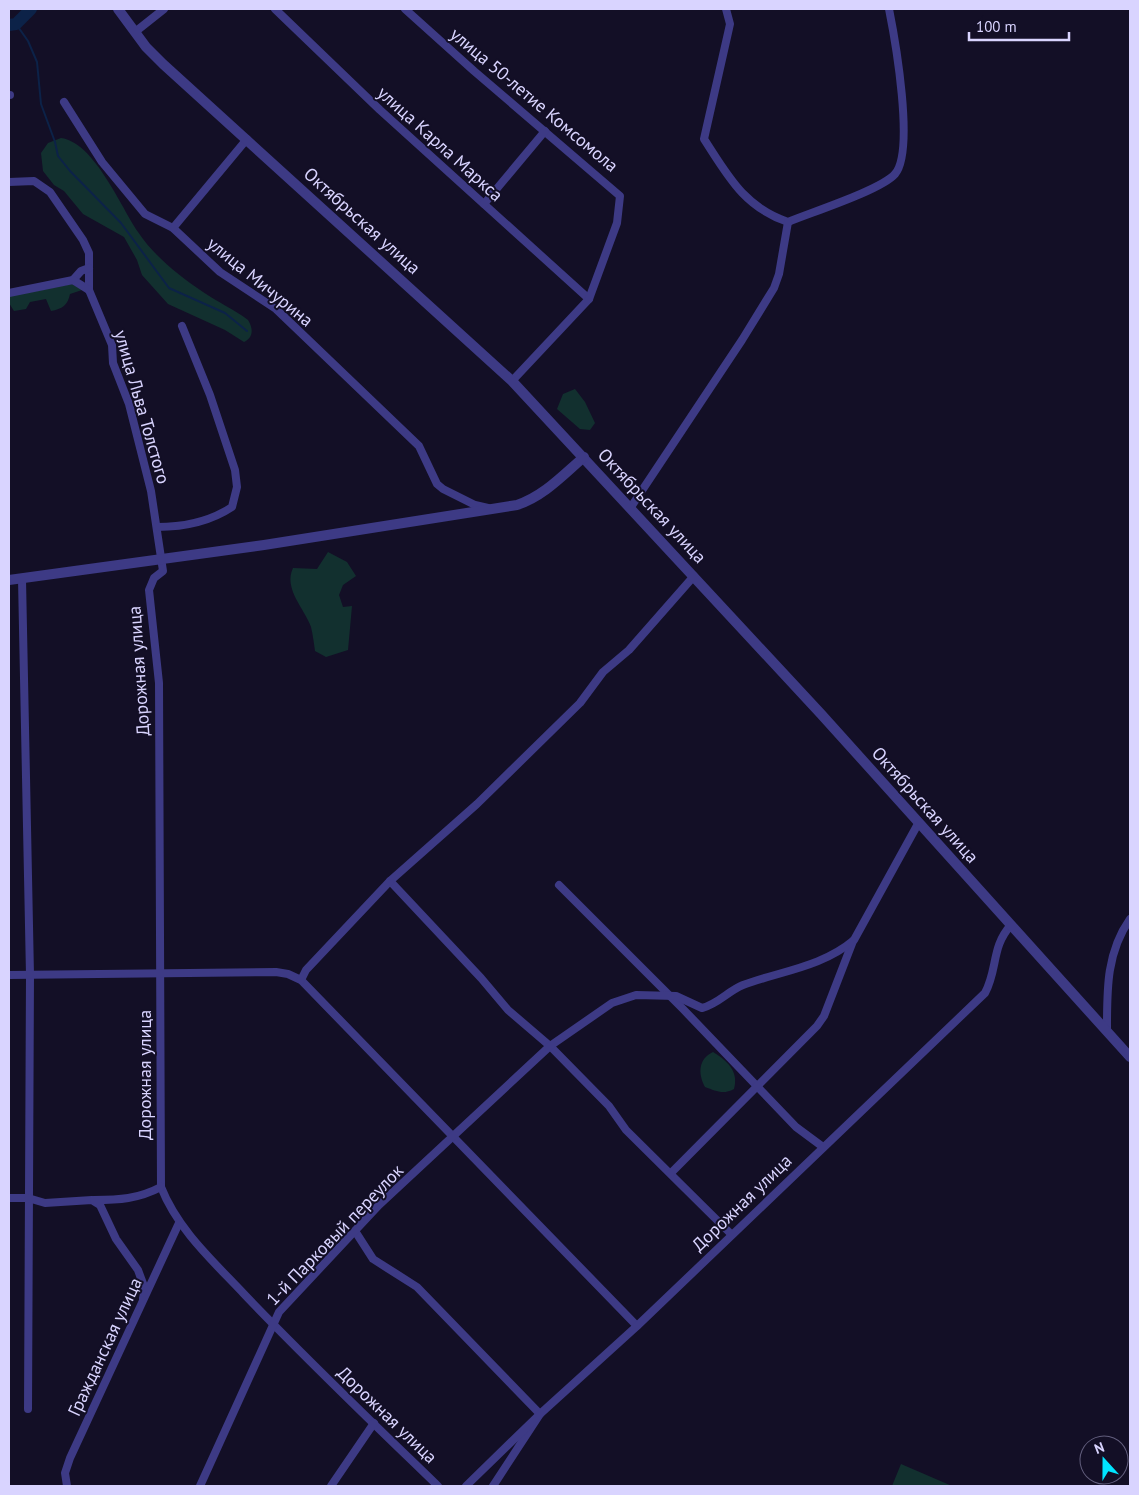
<svg xmlns="http://www.w3.org/2000/svg" width="1139" height="1495" font-family="'PT Sans',sans-serif">
<style>
.green{fill:#12302f}
.lines{fill:none;stroke-linecap:round;stroke-linejoin:round}
.stream{stroke:#0c2248;stroke-width:2}
.river{stroke:#0c2248;stroke-width:12}
.minor{stroke:#3d3a85;stroke-width:8}
.tertiary{stroke:#3d3a85;stroke-width:10}
.labels{text-anchor:middle;stroke-width:4;stroke-linejoin:round;paint-order:stroke}
.street-label{font-size:18px;fill:#d9d4ff;stroke:#130f26}
</style>
<rect width="100%" height="100%" fill="#130f26"/>
<g class="green">
<path d="M 61,138 C 94,142 121,207 138,232 C 154,256 179,276 203,292 C 217,302 234,309 248,320 C 253,328 254,337 244,342 L 225,330 L 168,304 L 142,275 L 137,260 L 124,237 L 83,214 L 64,191 L 54,185 L 43,171 L 41,153 L 48,143 Z"/>
<path d="M 72,284 L 82,290 L 70,294 C 68,305 62,309 51,311 L 46,299 L 30,302 L 26,309 L 14,311 L 9,303 L 9,296 Z"/>
<path d="M 575,389 L 585,402 L 595,423 L 590,430 L 580,429 L 557,409 L 563,394 Z"/>
<path d="M 328,552 L 347,562 L 356,576 L 343,585 L 339,595 L 343,607 L 352,606 L 348,650 L 326,657 L 315,651 C 314,644 313,635 311,627 C 305,609 283,589 293,568 L 317,569 Z"/>
<path d="M 713,1052 C 728,1061 739,1072 734,1089 C 723,1095 716,1091 705,1087 C 698,1074 698,1059 713,1052 Z"/>
<path d="M 901,1464 L 952,1486 L 892,1486 Z"/>
</g>
<g class="lines">
<path class="stream" d="M 16,24 L 28,41 L 37,62 L 41,104 L 55,142 L 58,156 L 70,171 L 121,223 L 169,288 L 225,313 L 247,331"/>
<path class="river" d="M 9,25 L 16,24 L 31,9"/>
<g class="minor">
<path d="M 275,9 L 380,110 L 589,299"/>
<path d="M 405,9 L 474,71 L 620,196 L 617,223 L 589,299 L 512,381"/>
<path d="M 726,9 L 730,24 L 728,33 L 704,139 C 728,176 744,207 788,222 C 812,212 881,190 895,174 C 915,151 895,39 889,9"/>
<path d="M 135,32 L 164,9"/>
<path d="M 9,95 L 10,95"/>
<path d="M 64,102 L 102,162 L 145,214 L 173,228 L 220,272 L 276,309 L 419,446 L 437,484 L 443,489 L 475,505 L 488,508"/>
<path d="M 9,182 L 34,181 L 50,192 L 83,240 L 89,253 L 89,290"/>
<path d="M 484,204 L 545,131"/>
<path d="M 173,228 L 247,139"/>
<path d="M 73,280 L 81,271 L 89,268"/>
<path d="M 9,293 L 73,280 L 89,290 L 112,345 L 113,363 L 129,404 L 151,491 L 163,571 L 154,578 L 149,590 L 159,683 L 161,1187 C 178,1230 213,1261 244,1294 C 307,1360 373,1423 438,1486"/>
<path d="M 631,507 L 742,340 L 774,288 L 779,274 L 788,222"/>
<path d="M 157,527 C 183,527 211,521 232,507 L 237,487 L 235,470 L 210,395 L 182,326"/>
<path d="M 22,579 L 30,975 L 28,1409"/>
<path d="M 390,881 L 481,978 L 508,1010 L 550,1046 L 609,1106 L 626,1130 L 731,1234"/>
<path d="M 559,885 L 683,1009 L 796,1127 L 823,1147"/>
<path d="M 9,975 L 276,972 L 288,974 L 301,980 L 637,1326"/>
<path d="M 301,980 L 306,970 L 390,881 L 477,804 L 580,703 L 603,672 L 629,650 L 694,576"/>
<path d="M 1107,1031 C 1107,991 1106,953 1130,919"/>
<path d="M 671,1173 L 817,1026 L 824,1016 L 853,941"/>
<path d="M 9,1198 L 28,1198 L 45,1203 L 92,1200 L 100,1205 L 116,1239 L 138,1270 L 145,1289 L 143,1298"/>
<path d="M 94,1200 C 119,1200 138,1199 161,1187"/>
<path d="M 355,1231 L 373,1259 L 417,1287 L 540,1414 L 493,1486"/>
<path d="M 67,1486 L 65,1473 L 70,1458 L 179,1223"/>
<path d="M 200,1486 L 279,1312 L 379,1205 L 550,1046 L 612,1003 L 636,995 L 676,996 L 702,1008 C 718,1004 728,991 743,985 C 781,971 822,967 854,940 L 919,822"/>
<path d="M 331,1486 L 374,1423"/>
<path d="M 466,1486 L 540,1414 L 637,1326 L 985,993 C 998,969 991,947 1011,925"/>
</g>
<g class="tertiary">
<path d="M 118,9 L 146,47 L 163,64 L 512,381 L 821,714 L 1130,1057"/>
<path d="M 9,580 L 264,545 L 517,505 C 544,496 563,475 584,457"/>
</g>
</g>
<g class="labels">
<g class="street-label">
<text transform="translate(534 100) rotate(40)" y="6">улица 50-летие Комсомола</text>
<text transform="translate(440 144) rotate(42)" y="6">улица Карла Маркса</text>
<text transform="translate(362 221) rotate(42)" y="6">Октябрьская улица</text>
<text transform="translate(260 282) rotate(39)" y="6">улица Мичурина</text>
<text transform="translate(142 407) rotate(74)" y="6">улица Льва Толстого</text>
<text transform="translate(652 506) rotate(47)" y="6">Октябрьская улица</text>
<text transform="translate(139 671) rotate(-94)" y="6">Дорожная улица</text>
<text transform="translate(925 805) rotate(48)" y="6">Октябрьская улица</text>
<text transform="translate(145 1075) rotate(-90)" y="6">Дорожная улица</text>
<text transform="translate(742 1203) rotate(-44)" y="6">Дорожная улица</text>
<text transform="translate(335 1235) rotate(-46)" y="6">1-й Парковый переулок</text>
<text transform="translate(105 1347) rotate(-65)" y="6">Гражданская улица</text>
<text transform="translate(387 1415) rotate(44)" y="6">Дорожная улица</text>
</g>
</g>
<rect width="1139" height="1495" fill="none" stroke="#d9d4ff" stroke-width="20"/>
<g transform="translate(1104 1460) rotate(339)"><circle r="24" fill="#130f26" stroke="#625e7d"/>
<path d="M0-4L9 19L0 12L-9 19Z" fill="#00e5ff"/>
<text y="-8" font-size="14" font-weight="bold" text-anchor="middle" fill="#d9d4ff">N</text>
</g>
<path d="M969 32v8h100v-8" fill="none" stroke="#d9d4ff" stroke-width="2.5"/>
<text x="976" y="32" font-size="15" fill="#d9d4ff" stroke="#130f26" stroke-width="4" paint-order="stroke">100 m</text>
</svg>
